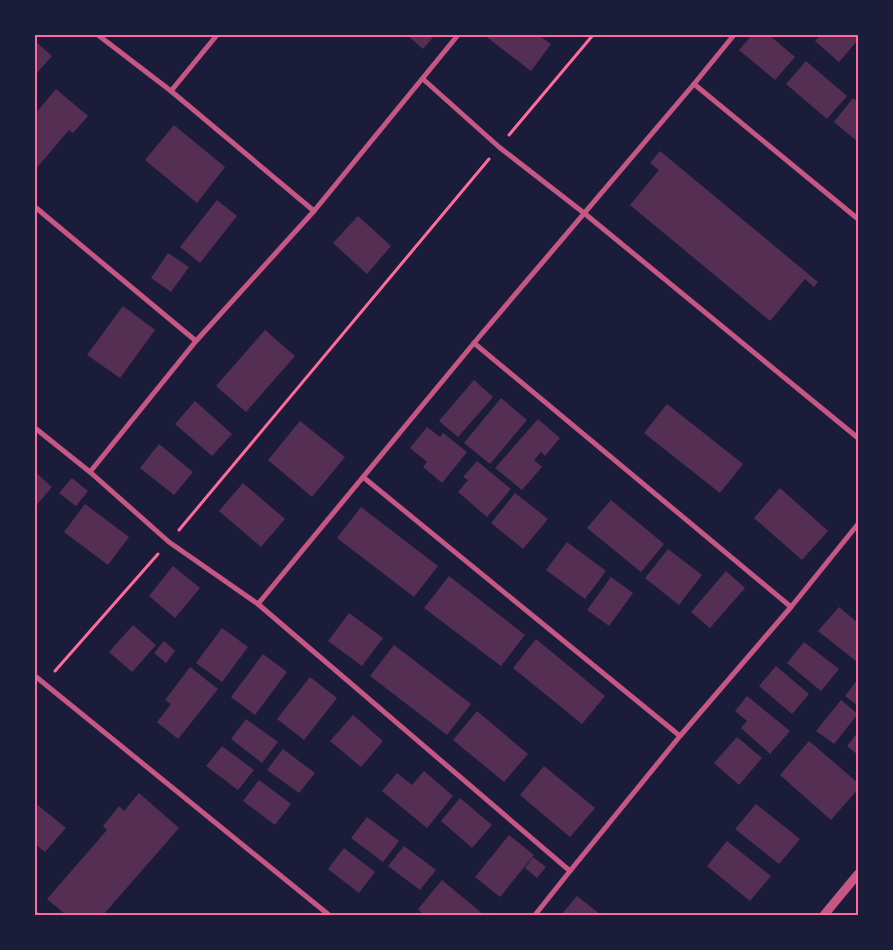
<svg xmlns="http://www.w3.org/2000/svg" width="893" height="950" font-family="Montserrat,sans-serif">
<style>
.building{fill:#542f53}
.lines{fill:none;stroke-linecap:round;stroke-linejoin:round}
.path{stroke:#ff6b9d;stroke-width:3}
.minor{stroke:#c65784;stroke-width:5}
.tertiary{stroke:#c65784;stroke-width:9}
.neatline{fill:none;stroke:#ff6b9d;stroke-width:2}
</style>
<rect width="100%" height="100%" fill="#1b1b3a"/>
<g class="building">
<path d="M 407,35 L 435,35 L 423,49 Z"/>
<path d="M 484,35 L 539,35 L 551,44 L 531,71 Z"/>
<path d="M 752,35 L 769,35 L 795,57 L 775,80 L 739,50 Z"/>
<path d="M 821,35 L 858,35 L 858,40 L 839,62 L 815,41 Z"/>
<path d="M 35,41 L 52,56 L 35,75 Z"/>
<path d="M 806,61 L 847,96 L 827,119 L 786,84 Z"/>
<path d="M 56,89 L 88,116 L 73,133 L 69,130 L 35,170 L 35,114 Z"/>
<path d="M 853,98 L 858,102 L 858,142 L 834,122 Z"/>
<path d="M 174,125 L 225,167 L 197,203 L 145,160 Z"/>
<path d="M 660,151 L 818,282 L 814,287 L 805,279 L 770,321 L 630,205 L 659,170 L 650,163 Z"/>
<path d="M 217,200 L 237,216 L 200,263 L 180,247 Z"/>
<path d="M 358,216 L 391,246 L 367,274 L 333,243 Z"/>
<path d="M 168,253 L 189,267 L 171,292 L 151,278 Z"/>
<path d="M 123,306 L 155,330 L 120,378 L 87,355 Z"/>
<path d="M 265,330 L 295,356 L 246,412 L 216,386 Z"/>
<path d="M 474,380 L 493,397 L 458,437 L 439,421 Z"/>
<path d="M 501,398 L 527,420 L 490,464 L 464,443 Z"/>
<path d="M 195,401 L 232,434 L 212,456 L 175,424 Z"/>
<path d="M 667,404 L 743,464 L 720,493 L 644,433 Z"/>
<path d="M 538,419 L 560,438 L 545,456 L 541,452 L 534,460 L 542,467 L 522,490 L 495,468 Z"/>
<path d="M 300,421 L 345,457 L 312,497 L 268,460 Z"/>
<path d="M 427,427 L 440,437 L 443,433 L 467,452 L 442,483 L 423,467 L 427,462 L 410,448 Z"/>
<path d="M 159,444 L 193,472 L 174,495 L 140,468 Z"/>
<path d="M 477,461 L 511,489 L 487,517 L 458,492 L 468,480 L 463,477 Z"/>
<path d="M 35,472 L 52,487 L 35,507 Z"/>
<path d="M 72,478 L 88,491 L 76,506 L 59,493 Z"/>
<path d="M 243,483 L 285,519 L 261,547 L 219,511 Z"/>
<path d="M 780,488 L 828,531 L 802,560 L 754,518 Z"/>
<path d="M 515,493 L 548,519 L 523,549 L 491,523 Z"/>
<path d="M 611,500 L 664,544 L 641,572 L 587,528 Z"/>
<path d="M 85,504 L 129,537 L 108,565 L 64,532 Z"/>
<path d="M 361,507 L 438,566 L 414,597 L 337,538 Z"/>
<path d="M 567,542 L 606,571 L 585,599 L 546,570 Z"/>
<path d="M 668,549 L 702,575 L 679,605 L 645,578 Z"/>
<path d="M 173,566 L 200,588 L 175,618 L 149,596 Z"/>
<path d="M 726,571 L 745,588 L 710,628 L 691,612 Z"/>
<path d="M 449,576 L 525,635 L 501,666 L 424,608 Z"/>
<path d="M 611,577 L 633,593 L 609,626 L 587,610 Z"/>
<path d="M 839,607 L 858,623 L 858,659 L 856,661 L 818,631 Z"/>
<path d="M 349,613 L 383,638 L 362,666 L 328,641 Z"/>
<path d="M 133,625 L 156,645 L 132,672 L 109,652 Z"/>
<path d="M 222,628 L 248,647 L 222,682 L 196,663 Z"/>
<path d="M 536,639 L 605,696 L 582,724 L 513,668 Z"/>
<path d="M 164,641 L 175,651 L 166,663 L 154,653 Z"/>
<path d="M 804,642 L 839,669 L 821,691 L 787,663 Z"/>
<path d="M 394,645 L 471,704 L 447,735 L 370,676 Z"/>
<path d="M 263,654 L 287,672 L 255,715 L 231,697 Z"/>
<path d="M 776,666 L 809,694 L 792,714 L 759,686 Z"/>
<path d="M 190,667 L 218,689 L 178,739 L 157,722 L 171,704 L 165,700 Z"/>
<path d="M 310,677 L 337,698 L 304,740 L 277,719 Z"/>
<path d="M 858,679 L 858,706 L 845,696 Z"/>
<path d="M 747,696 L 790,731 L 770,754 L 741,728 L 747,721 L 735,711 Z"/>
<path d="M 841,700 L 858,714 L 834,744 L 816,731 Z"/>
<path d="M 477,711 L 528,754 L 504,782 L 453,740 Z"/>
<path d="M 353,715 L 383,741 L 361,767 L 330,741 Z"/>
<path d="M 246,719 L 278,742 L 262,763 L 231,739 Z"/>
<path d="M 858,732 L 858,755 L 847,746 Z"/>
<path d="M 737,737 L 762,758 L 739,785 L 714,763 Z"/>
<path d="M 809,741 L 858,783 L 858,789 L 831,820 L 780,775 Z"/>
<path d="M 222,746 L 254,770 L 238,790 L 206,766 Z"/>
<path d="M 283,749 L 315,773 L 299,793 L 267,770 Z"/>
<path d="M 544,766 L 595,808 L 570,837 L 520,795 Z"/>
<path d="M 424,771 L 453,796 L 427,828 L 382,791 L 397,773 L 412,785 Z"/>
<path d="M 259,780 L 291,804 L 275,825 L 243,801 Z"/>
<path d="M 139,793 L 179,828 L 103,915 L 66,915 L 47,899 L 107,830 L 103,826 L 119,806 L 124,811 Z"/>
<path d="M 460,798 L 492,825 L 472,848 L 441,821 Z"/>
<path d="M 35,803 L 66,828 L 45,852 L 35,844 Z"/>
<path d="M 756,804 L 800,839 L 779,864 L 735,829 Z"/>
<path d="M 367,817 L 399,841 L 383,862 L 351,838 Z"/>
<path d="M 509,835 L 534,855 L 500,897 L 475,877 Z"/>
<path d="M 727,841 L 771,876 L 750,901 L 707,866 Z"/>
<path d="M 404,846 L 436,870 L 420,890 L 388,866 Z"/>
<path d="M 344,848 L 375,872 L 359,893 L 328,869 Z"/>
<path d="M 533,857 L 546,867 L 537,878 L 525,868 Z"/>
<path d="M 442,880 L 484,915 L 424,915 L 418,909 Z"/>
<path d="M 577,896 L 601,915 L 561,915 Z"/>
</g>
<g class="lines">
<g class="path">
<path d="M 509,135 L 593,35"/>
<path d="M 179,530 L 489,159"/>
<path d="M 55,671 L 158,554"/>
</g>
<g class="minor">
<path d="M 98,35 L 171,91 L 314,211"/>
<path d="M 423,79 L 499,147 L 584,213 L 858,438"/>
<path d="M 694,84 L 858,219"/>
<path d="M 171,91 L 217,35"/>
<path d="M 35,207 L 196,341"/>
<path d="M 474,343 L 791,607"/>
<path d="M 35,428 L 90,472 L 169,542 L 258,604 L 570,871"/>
<path d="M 90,472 L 196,341 L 314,211 L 458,35"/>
<path d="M 363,477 L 680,736"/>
<path d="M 258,604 L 474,343 L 694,84 L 734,35"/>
<path d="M 35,676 L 329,915"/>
<path d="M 35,914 L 37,915"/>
<path d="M 535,915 L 570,871 L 680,736 L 791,607 L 858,524"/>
</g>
<path class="tertiary" d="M 824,915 L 858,874"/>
</g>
<rect width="893" height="950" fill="none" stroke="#1b1b3a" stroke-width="72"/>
<rect x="36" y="36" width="821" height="878" class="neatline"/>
</svg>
